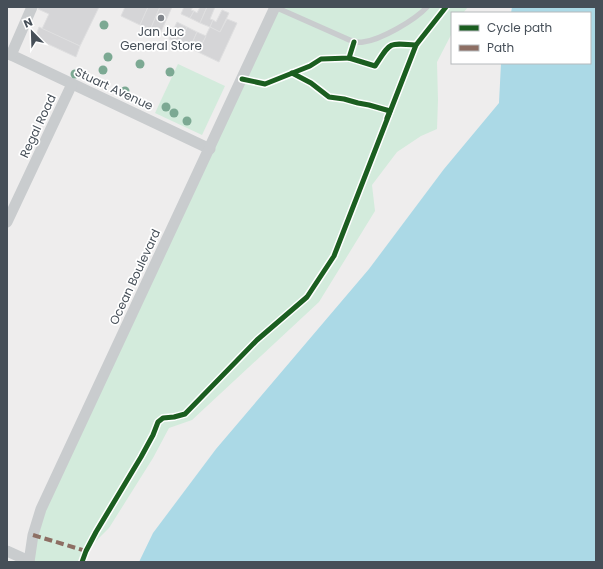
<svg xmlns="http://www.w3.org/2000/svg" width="603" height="569" font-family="Poppins,sans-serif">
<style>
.green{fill:#d3ebdc}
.water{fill:#abd9e6}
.building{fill:#d5d5d7;stroke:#dfdfe0}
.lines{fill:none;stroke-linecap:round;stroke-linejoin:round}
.service{stroke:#c9ccce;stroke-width:5.5}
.minor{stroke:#c9ccce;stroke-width:11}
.quiet{stroke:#8d6e63;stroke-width:4;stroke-dasharray:8 4;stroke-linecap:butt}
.cycleway-casing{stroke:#fff;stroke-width:8}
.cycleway{stroke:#1b5e20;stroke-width:5}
.tree{fill:#7ca993}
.poi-dot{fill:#81868c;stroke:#fff;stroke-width:1.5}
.labels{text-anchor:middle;stroke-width:3.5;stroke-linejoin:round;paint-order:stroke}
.poi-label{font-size:12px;fill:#464f58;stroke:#fff}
.street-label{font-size:12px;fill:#464f58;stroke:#fff}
</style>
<rect width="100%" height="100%" fill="#eeeded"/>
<g class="green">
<path d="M 275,7 L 468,7 L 463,13 L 452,13 L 452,33 L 437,62 L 438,100 L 437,129 L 421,136 L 397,152 L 372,185 L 375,211 L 319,302 L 192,420 L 169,428 L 153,458 L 109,528 L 86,551 L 85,562 L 29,562 L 33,535 Z"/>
<path d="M 178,64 L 225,86 L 202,135 L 155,113 Z"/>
</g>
<path class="water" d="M 512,7 L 596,7 L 596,562 L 139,562 L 153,533 L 216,449 L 369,269 L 444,169 L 499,103 L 501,63 L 590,63 L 590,13 L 511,13 Z"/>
<g class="building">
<path d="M 39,7 L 99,7 L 80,46 L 42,29 L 49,14 L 38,9 Z"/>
<path d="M 125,7 L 148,7 L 140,25 L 121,16 Z"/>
<path d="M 148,7 L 160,7 L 150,30 L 140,25 Z"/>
<path d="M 160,7 L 172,7 L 160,34 L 150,30 Z"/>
<path d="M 184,7 L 193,7 L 191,10 L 194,11 L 190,18 L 181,14 Z"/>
<path d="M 200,7 L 207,7 L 200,23 L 190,18 L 194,11 L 197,13 Z"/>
<path d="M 207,7 L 215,7 L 210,19 L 213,20 L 210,27 L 200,23 Z"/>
<path d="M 222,10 L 229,13 L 220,32 L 210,27 L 213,20 L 216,22 Z"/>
<path d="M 227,19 L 237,23 L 219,62 L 198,52 L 210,27 L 220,32 Z"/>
<path d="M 177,22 L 187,27 L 179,43 L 169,39 Z"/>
<path d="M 39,27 L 80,46 L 76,57 L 35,38 Z"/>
<path d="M 187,27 L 197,32 L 190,48 L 179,43 Z"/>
<path d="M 197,32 L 206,36 L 198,52 L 190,48 Z"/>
</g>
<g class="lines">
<path class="service" d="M 275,7 L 345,38 C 351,41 357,43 363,42 C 381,40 415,20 427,7"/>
<g class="minor">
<path d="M 7,53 L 210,149"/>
<path d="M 11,55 L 32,7"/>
<path d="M 7,222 L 72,84"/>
<path d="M 7,551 L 29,561"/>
<path d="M 29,562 L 33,535 L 41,509 L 275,7"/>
</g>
<path class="quiet" d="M 33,535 L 86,551"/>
<defs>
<g id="cycleway">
<path d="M 349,58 L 375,66 C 391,42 387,43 416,45"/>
<path d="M 292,73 L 311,83 L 329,97 L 344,99 L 358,103 L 369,105 L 390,111 L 387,118"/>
<path d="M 242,79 L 265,84 L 310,66 L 321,59 L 349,58 L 354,42"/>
<path d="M 82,562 L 86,551 L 96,532 L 141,457 L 153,435 L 158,422 L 163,418 L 174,417 L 185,414 L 257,340 L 307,297 L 334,256 L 416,45 L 446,7"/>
</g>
</defs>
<use href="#cycleway" class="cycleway-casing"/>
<use href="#cycleway" class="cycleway"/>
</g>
<g class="tree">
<circle cx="104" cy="25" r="4.5"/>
<circle cx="108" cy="57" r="4.5"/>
<circle cx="140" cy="64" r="4.5"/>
<circle cx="103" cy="70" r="4.5"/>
<circle cx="170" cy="72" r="4.5"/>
<circle cx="75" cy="74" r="4.5"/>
<circle cx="125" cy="91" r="4.5"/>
<circle cx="166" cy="107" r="4.5"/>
<circle cx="174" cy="113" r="4.5"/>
<circle cx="187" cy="121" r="4.5"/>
</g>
<circle class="poi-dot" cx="161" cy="18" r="4"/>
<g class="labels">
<g class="poi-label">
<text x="161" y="36">Jan Juc<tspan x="161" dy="14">General Store</tspan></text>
</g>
<g class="street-label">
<text transform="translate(114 89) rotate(25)" y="4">Stuart Avenue</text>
<text transform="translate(38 126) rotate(-65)" y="4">Regal Road</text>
<text transform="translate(135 277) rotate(-65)" y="4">Ocean Boulevard</text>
</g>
</g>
<rect width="603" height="569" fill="none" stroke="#464f58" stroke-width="16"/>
<rect x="451" y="12" width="140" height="52" fill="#ffffff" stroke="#b5b9bc"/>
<rect x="459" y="25" width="20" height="6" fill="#1b5e20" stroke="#b5b9bc"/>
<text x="487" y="32" font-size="12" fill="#464f58">Cycle path</text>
<rect x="459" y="45" width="20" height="6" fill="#8d6e63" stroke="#b5b9bc"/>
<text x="487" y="52" font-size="12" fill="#464f58">Path</text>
<g transform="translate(32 32) rotate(337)" stroke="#ffffff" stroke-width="3" paint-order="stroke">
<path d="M0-3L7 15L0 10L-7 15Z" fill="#464f58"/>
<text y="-6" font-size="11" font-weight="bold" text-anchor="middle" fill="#464f58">N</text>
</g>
</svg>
